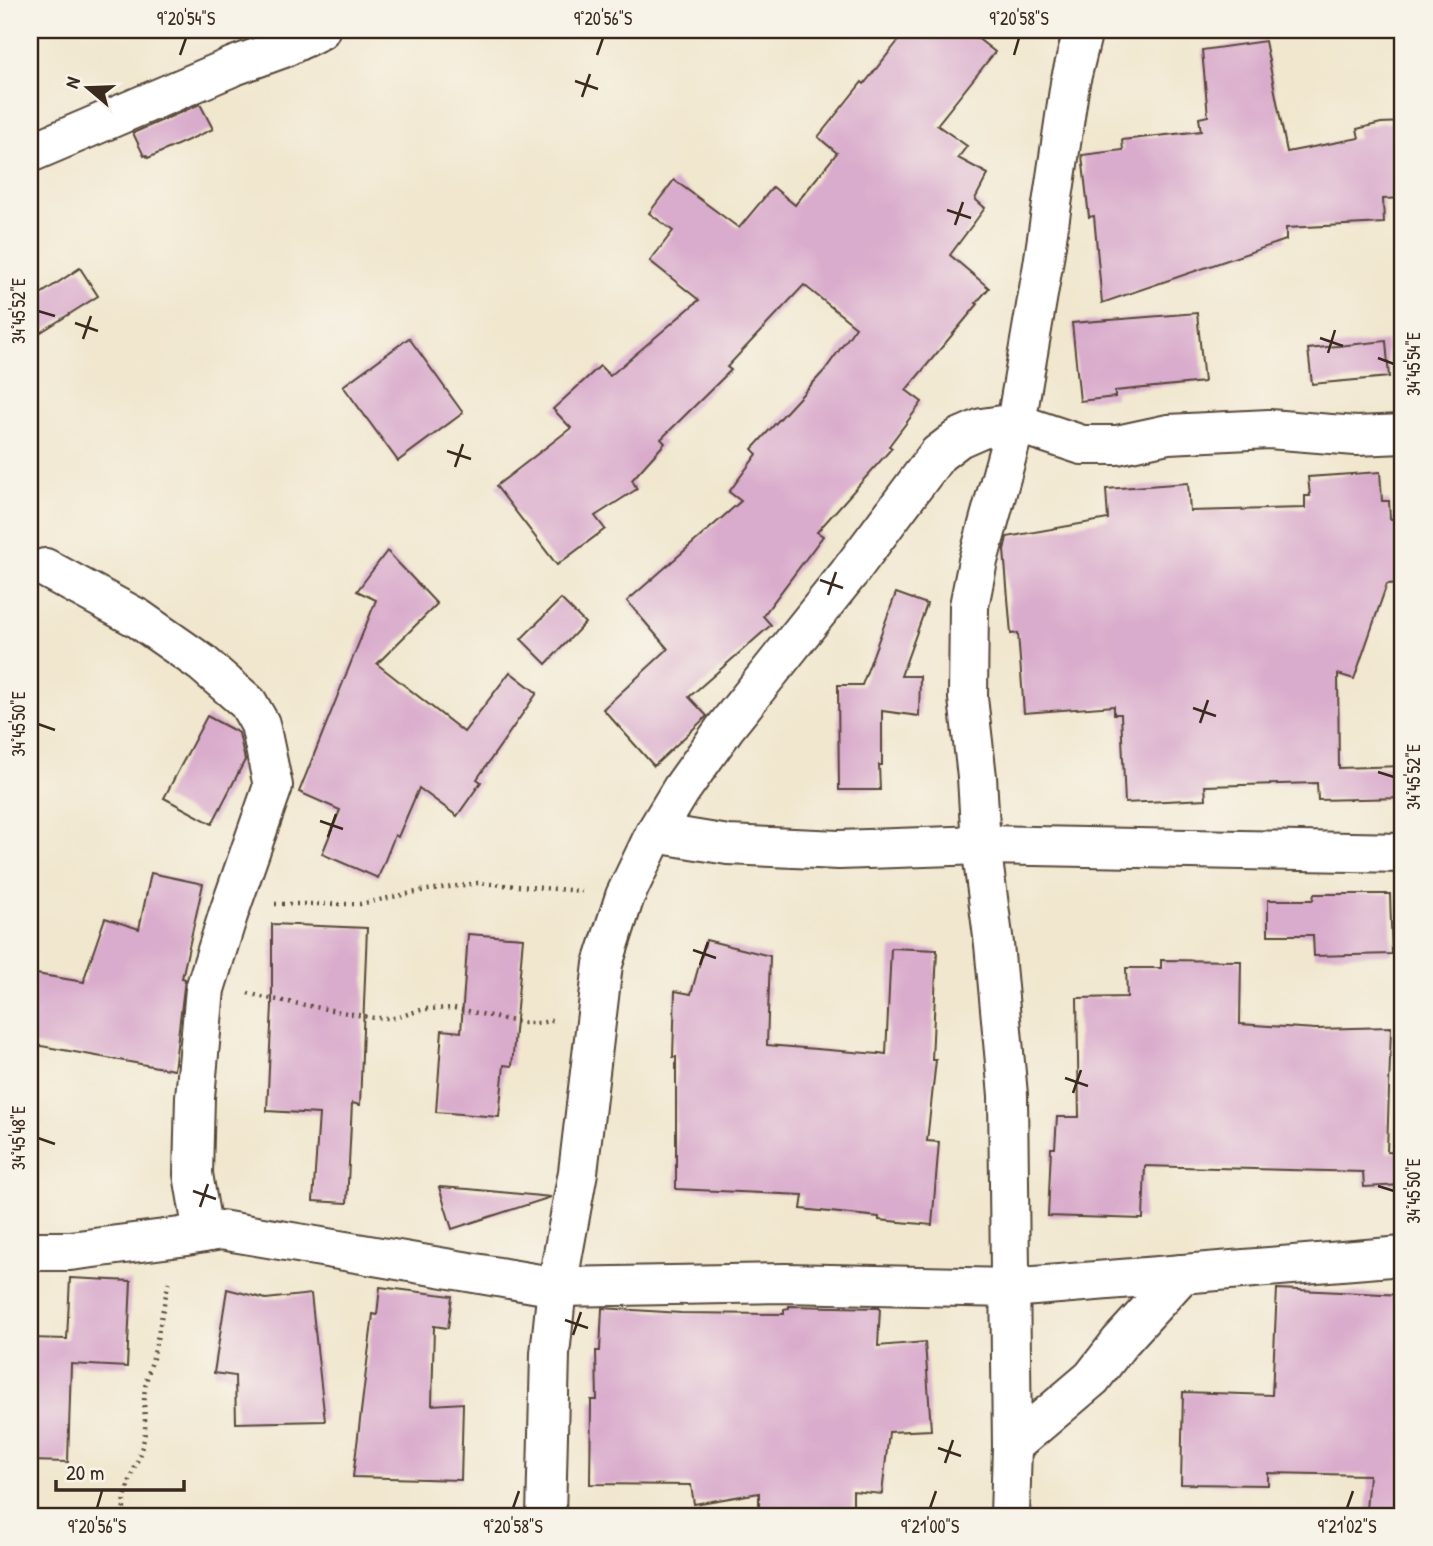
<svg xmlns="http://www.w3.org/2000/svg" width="1433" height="1546" font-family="'Patrick Hand',sans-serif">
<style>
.building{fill:#d9abcc}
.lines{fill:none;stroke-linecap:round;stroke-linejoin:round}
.minor-casing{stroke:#564639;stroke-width:42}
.path{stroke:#564639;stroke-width:4.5;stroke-dasharray:2 5;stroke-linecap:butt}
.minor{stroke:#fff;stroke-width:38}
.ticks{fill:none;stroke:#3b2a1e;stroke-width:2.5}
.neatline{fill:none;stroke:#3b2a1e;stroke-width:2.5}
.ticks-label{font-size:18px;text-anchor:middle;fill:#3b2a1e}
</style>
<rect width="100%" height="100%" fill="#f7f3e8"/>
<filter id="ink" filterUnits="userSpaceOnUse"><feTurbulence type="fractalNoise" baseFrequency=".0143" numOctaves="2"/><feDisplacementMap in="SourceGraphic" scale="14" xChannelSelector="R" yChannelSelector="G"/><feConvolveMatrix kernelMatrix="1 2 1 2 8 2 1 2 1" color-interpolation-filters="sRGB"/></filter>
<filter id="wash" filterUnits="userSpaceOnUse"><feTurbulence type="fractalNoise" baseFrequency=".00686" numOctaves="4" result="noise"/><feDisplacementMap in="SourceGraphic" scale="28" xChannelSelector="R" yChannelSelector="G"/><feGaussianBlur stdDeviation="1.57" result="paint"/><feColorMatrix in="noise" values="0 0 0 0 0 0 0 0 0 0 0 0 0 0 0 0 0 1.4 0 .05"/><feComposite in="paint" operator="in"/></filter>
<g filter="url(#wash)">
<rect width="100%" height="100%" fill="#f1e7cf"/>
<g id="blocks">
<g class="building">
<path d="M 907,30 L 967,30 L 995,52 L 937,125 L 967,146 L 958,158 L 988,174 L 975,199 L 985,208 L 950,255 L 989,288 L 976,303 L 978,304 L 906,390 L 922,402 L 889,446 L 892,448 L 817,532 L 823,536 L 763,616 L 771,625 L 689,697 L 707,716 L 654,766 L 603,709 L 668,649 L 627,601 L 741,501 L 729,492 L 757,454 L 752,449 L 824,371 L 856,327 L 804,285 L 727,367 L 731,370 L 661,439 L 665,443 L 632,480 L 637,489 L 595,516 L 605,529 L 557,565 L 496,486 L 571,428 L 553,409 L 600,366 L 610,376 L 699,300 L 650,261 L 673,231 L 649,213 L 674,180 L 739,228 L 773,187 L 795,205 L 837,153 L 818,137 L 862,82 L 864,84 Z"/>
<path d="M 1265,41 L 1287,152 L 1359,138 L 1357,129 L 1381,123 L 1403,122 L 1403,198 L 1383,199 L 1384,223 L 1286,228 L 1286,240 L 1102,303 L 1094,216 L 1089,217 L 1082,155 L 1123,150 L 1122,140 L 1201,131 L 1199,118 L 1208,116 L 1202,50 Z"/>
<path d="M 200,104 L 213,129 L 148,158 L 146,155 L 144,156 L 133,133 Z"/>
<path d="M 80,268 L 98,296 L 30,339 L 30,301 Z"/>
<path d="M 1197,313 L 1204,382 L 1115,391 L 1115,397 L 1080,401 L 1072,323 Z"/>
<path d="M 409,338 L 463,413 L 398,461 L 343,386 Z"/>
<path d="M 1386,341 L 1389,377 L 1312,384 L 1308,349 Z"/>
<path d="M 1380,472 L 1382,501 L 1389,501 L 1390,519 L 1403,518 L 1403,583 L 1387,584 L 1354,679 L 1338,674 L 1339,768 L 1403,766 L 1403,798 L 1318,800 L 1317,783 L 1205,786 L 1206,799 L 1125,803 L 1121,714 L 1114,714 L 1114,706 L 1024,713 L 1018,633 L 1011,634 L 1004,550 L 1007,537 L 1108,519 L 1106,489 L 1188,483 L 1190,511 L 1305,508 L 1305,496 L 1310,496 L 1308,477 Z"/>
<path d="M 387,551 L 437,604 L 377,664 L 464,732 L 510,672 L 537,693 L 477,779 L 481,782 L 457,816 L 419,788 L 398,837 L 395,835 L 378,878 L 322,854 L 340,810 L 299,792 L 376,600 L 357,591 Z"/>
<path d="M 896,593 L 927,604 L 901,676 L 920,676 L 919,716 L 882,711 L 882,765 L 879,765 L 880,790 L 839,790 L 838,685 L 862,685 Z"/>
<path d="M 561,599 L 585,623 L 546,664 L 521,639 Z"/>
<path d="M 207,716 L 239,733 L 245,760 L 212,824 L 164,798 Z"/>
<path d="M 151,873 L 203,884 L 182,978 L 185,979 L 174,1070 L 30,1044 L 30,973 L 84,982 L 85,976 L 105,918 L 139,929 Z"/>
<path d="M 1314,894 L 1390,894 L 1392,954 L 1314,956 L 1313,935 L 1268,935 L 1268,900 L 1313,900 Z"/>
<path d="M 272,924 L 367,928 L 360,1105 L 352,1103 L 347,1203 L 313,1201 L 319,1114 L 267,1111 L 272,1005 Z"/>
<path d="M 468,934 L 523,938 L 512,1066 L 504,1065 L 499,1117 L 436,1112 L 442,1030 L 461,1032 Z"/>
<path d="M 706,940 L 770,956 L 767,1045 L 878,1054 L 878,1053 L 886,1054 L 891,948 L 937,950 L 932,1060 L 936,1060 L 927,1141 L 939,1142 L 932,1225 L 879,1220 L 879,1217 L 801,1209 L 803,1195 L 676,1189 L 676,1057 L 673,1057 L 675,991 L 691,994 Z"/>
<path d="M 1161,960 L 1241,961 L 1240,1024 L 1316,1029 L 1391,1027 L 1387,1152 L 1403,1153 L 1403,1185 L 1364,1187 L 1363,1172 L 1145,1166 L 1143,1219 L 1048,1216 L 1051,1148 L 1055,1148 L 1057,1117 L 1079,1117 L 1077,998 L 1127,997 L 1126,968 L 1161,968 Z"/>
<path d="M 439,1187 L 468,1189 L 551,1197 L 452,1229 Z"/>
<path d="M 70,1278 L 131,1281 L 127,1367 L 71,1364 L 68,1462 L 30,1461 L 30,1338 L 67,1339 Z"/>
<path d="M 380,1287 L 452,1296 L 448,1328 L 434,1326 L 432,1405 L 463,1403 L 461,1480 L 353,1477 L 373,1314 L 377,1315 Z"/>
<path d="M 227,1289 L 266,1299 L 311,1294 L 325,1421 L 236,1423 L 235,1376 L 214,1373 Z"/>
<path d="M 1277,1289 L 1403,1295 L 1403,1513 L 1366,1510 L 1369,1475 L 1268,1473 L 1268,1485 L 1181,1484 L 1183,1392 L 1272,1395 Z"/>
<path d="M 789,1306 L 880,1308 L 878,1346 L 925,1342 L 931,1430 L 889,1432 L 882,1494 L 853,1491 L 853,1516 L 759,1516 L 759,1493 L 694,1504 L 691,1485 L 590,1484 L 591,1400 L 597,1400 L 596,1351 L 600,1351 L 602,1308 L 681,1313 L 784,1314 L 784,1309 L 789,1308 Z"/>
</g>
</g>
</g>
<g filter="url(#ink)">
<use href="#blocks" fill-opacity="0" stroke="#564639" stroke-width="2"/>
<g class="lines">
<defs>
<g id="minor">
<path d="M 30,153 L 234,66 L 281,49 L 320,30"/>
<path d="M 45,568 L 139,619 L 202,663 L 248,703 L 260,724 L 273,786 L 228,915 L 205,989 L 195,1097 L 193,1174 L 203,1233"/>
<path d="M 655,833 L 728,845 L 839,850 L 981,845 L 1403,853"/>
<path d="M 30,1251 L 70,1251 L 180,1237 L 221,1230 L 557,1287 L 785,1283 L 1010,1288 L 1403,1256"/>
<path d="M 1012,1446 L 1092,1378 L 1120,1342 L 1182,1274"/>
<path d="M 546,1516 L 550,1354 L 557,1287 L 578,1172 L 603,964 L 625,896 L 655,833 L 681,790 L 725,728 L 849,573 L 938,454 L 959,438 L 982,428 L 1016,423 L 1082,445 L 1117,445 L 1168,434 L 1269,429 L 1356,436 L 1403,434"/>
<path d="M 1010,1516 L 1012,1446 L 1008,1095 L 994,944 L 981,845 L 977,777 L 968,698 L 969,606 L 978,561 L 1016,423 L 1043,265 L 1070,83 L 1083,30"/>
</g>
</defs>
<use href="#minor" class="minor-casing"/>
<g class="path">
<path d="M 275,904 L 360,904 L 421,891 L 478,883 L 582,891"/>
<path d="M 248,993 L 262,997 L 374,1018 L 395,1018 L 424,1009 L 454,1008 L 522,1023 L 540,1023 L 555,1020"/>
<path d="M 124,1516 C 122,1491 137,1467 143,1443 C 148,1426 142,1407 145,1389 C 146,1379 150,1368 153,1358 C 159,1332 163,1305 170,1278"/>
</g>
<use href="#minor" class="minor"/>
</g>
</g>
<path class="ticks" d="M 180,55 L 186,38M 597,55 L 603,38M 1014,55 L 1019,38M 575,81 L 598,89M 582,97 L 590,74M 947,210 L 971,218M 955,225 L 963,202M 38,311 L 55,316M 75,323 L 98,331M 1320,338 L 1343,346M 83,339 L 91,316M 1328,353 L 1335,330M 1378,358 L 1394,364M 447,451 L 471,459M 455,467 L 463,444M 820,580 L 843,588M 828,595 L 836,572M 1193,708 L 1216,716M 1200,723 L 1208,700M 38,724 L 55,730M 1378,772 L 1394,777M 320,821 L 343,829M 328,837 L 336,814M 693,950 L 716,958M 700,965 L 708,942M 1065,1078 L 1088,1086M 1073,1093 L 1081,1070M 38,1138 L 55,1144M 1378,1186 L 1394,1191M 193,1191 L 216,1199M 200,1207 L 208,1184M 565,1320 L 588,1328M 573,1335 L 581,1312M 938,1448 L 961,1456M 945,1463 L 953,1440M 97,1508 L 102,1491M 513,1508 L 519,1491M 930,1508 L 936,1491M 1347,1508 L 1353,1491"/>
<rect width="1433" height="1546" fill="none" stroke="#f7f3e8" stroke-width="77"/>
<g transform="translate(88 88) rotate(289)" stroke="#f7f3e8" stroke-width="5" paint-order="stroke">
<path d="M0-5L12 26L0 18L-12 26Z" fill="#3b2a1e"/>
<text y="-10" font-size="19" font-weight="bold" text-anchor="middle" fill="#3b2a1e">N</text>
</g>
<path d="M56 1480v10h128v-10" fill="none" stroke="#3b2a1e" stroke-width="3.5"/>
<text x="66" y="1480" font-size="21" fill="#3b2a1e" stroke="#f7f3e8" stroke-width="5" paint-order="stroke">20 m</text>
<rect x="38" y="38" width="1356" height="1470" class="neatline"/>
<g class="ticks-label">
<text x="186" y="25">9°20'54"S</text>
<text x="603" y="25">9°20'56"S</text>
<text x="1019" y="25">9°20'58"S</text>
<text transform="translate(19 311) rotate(-90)" y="6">34°45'52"E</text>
<text transform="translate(1414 364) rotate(-90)" y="6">34°45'54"E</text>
<text transform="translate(19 724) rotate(-90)" y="6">34°45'50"E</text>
<text transform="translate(1414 777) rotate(-90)" y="6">34°45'52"E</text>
<text transform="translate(19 1138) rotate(-90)" y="6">34°45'48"E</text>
<text transform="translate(1414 1191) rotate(-90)" y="6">34°45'50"E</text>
<text x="97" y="1533">9°20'56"S</text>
<text x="513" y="1533">9°20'58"S</text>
<text x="930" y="1533">9°21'00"S</text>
<text x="1347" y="1533">9°21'02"S</text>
</g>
</svg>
